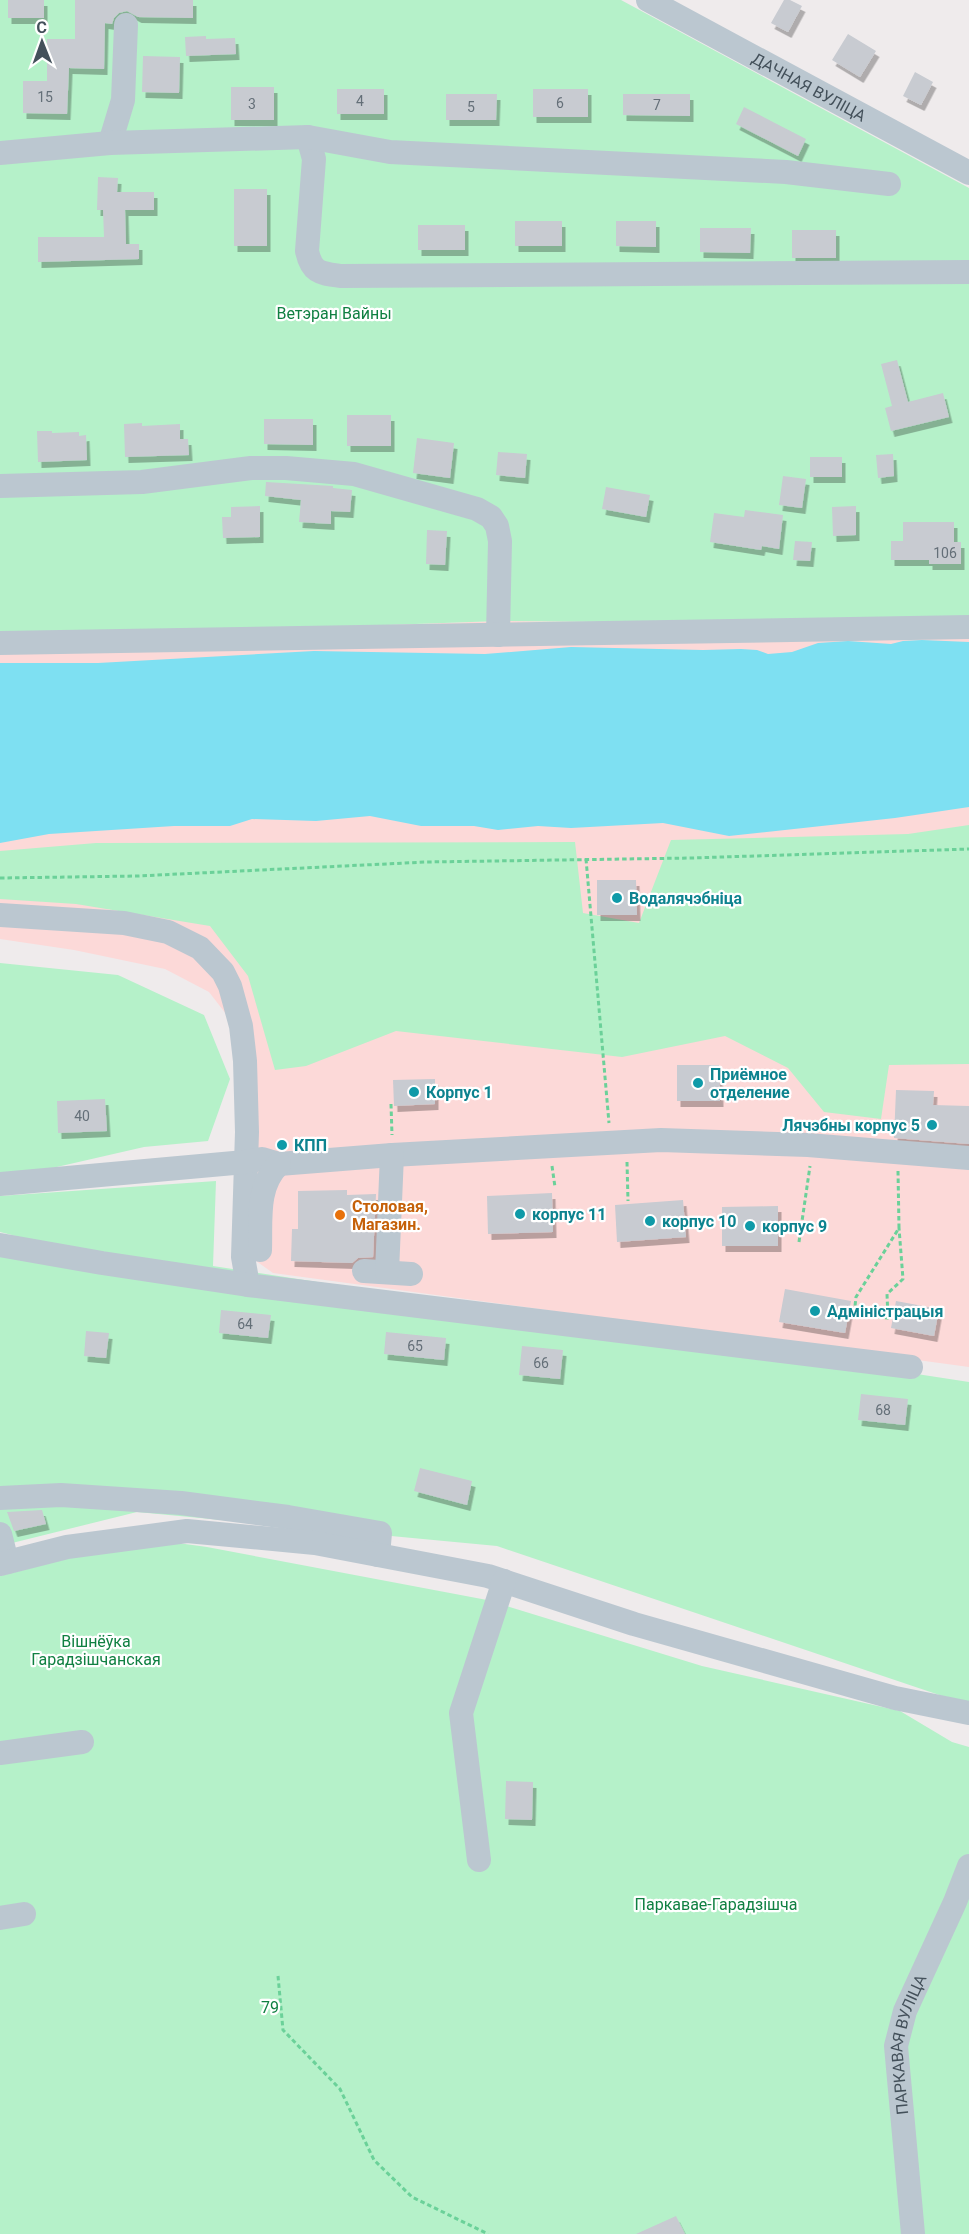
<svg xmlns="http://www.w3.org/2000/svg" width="969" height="2234" font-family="Roboto,sans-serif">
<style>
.medical{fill:#fcd9d8}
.green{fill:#b5f1c9}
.water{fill:#7ee0f2}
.building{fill:#c8cbd1;filter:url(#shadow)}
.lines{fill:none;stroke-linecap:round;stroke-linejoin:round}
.path{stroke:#6bd199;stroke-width:3;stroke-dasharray:4.5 3;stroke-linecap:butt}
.minor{stroke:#bbc7d0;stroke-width:24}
.culture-dot{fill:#0f9aa8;stroke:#fff;stroke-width:2}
.food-dot{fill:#e8710a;stroke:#fff;stroke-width:2}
.labels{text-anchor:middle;stroke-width:4.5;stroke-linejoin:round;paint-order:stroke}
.number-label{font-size:14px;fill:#646f78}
.street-label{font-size:16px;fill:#43505a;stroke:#fff}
.park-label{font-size:16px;fill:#108042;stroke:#fff}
.culture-label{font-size:16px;font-weight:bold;fill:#0d838f;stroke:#fff;text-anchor:start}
.food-label{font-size:16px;font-weight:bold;fill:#c56008;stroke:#fff;text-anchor:start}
</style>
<defs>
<filter id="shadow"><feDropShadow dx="3.5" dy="6" stdDeviation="0" flood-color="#0004"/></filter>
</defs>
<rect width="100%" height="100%" fill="#efebec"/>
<path class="medical" d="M 499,621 L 818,624 L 969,621 L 969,1367 L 273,1273 L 249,1256 L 239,1142 L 242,1075 L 226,1014 L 209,992 L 165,969 L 74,950 L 0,939 L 0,639 Z"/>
<g class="green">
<path d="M 0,0 L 621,0 L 969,188 L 969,621 L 818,624 L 499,621 L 0,639 Z"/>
<path d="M 969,825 L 969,1064 L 889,1065 L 881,1119 L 824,1112 L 788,1068 L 725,1036 L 622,1057 L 396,1031 L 306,1066 L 275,1070 L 248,976 L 210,926 L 76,904 L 0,899 L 0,851 L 96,843 L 575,842 L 583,913 L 639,923 L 671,840 L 908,834 Z"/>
<path d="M 0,963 L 118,975 L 204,1015 L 230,1079 L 208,1141 L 144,1147 L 0,1180 Z"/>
<path d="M 216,1181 L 213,1266 L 969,1382 L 969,1705 L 497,1546 L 137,1512 L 0,1546 L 0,1234 L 16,1236 L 0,1232 L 0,1196 Z"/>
<path d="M 160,1544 L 185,1544 L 207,1547 L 487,1600 L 702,1666 L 900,1711 L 952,1742 L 969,1747 L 969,2234 L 0,2234 L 0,1576 L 100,1550 Z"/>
</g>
<path class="water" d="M 922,640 L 969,642 L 969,807 L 895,818 L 729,836 L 663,823 L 571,828 L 538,826 L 498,830 L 474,826 L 421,826 L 370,816 L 316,821 L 252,819 L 230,826 L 174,826 L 49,834 L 0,843 L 0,663 L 98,663 L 314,651 L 485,654 L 571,647 L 703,650 L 741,649 L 757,650 L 768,654 L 792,652 L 818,643 L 848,641 L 891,644 L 903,641 Z"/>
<g class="building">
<rect x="8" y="0" width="36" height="18"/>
<path d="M 75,0 L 193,0 L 193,18 L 138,17 L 127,11 L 119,13 L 114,18 L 112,24 L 105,23 L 104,69 L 69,68 L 67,114 L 23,113 L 23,81 L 47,81 L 47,39 L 75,39 Z"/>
<path d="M 784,0 L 790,0 L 802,6 L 788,32 L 771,23 Z"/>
<path d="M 848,34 L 876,51 L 860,77 L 832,60 Z"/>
<path d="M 206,36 L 206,39 L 235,38 L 236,54 L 186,56 L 185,37 Z"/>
<path d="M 143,56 L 180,57 L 179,93 L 142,92 Z"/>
<path d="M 915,72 L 933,82 L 921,105 L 903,96 Z"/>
<rect x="231" y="87" width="43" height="33"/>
<rect x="337" y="89" width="47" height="25"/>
<rect x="533" y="89" width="55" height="28"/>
<path d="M 446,94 L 497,94 L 496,120 L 446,120 Z"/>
<path d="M 623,94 L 690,94 L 690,116 L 623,115 Z"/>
<path d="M 744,107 L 806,139 L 798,156 L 736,124 Z"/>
<path d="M 98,177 L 118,178 L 117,192 L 154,192 L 154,210 L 125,210 L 126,244 L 139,244 L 139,259 L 38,262 L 38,237 L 104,237 L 103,210 L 97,210 Z"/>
<rect x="234" y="189" width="33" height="57"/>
<rect x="515" y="221" width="47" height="25"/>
<path d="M 616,221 L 656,221 L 656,247 L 616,246 Z"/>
<rect x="418" y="225" width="47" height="25"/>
<path d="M 700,228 L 751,228 L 750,253 L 700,252 Z"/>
<rect x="792" y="230" width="44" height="28"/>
<path d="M 897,360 L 908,402 L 943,393 L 949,417 L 891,431 L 885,408 L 892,406 L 881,364 Z"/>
<rect x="347" y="415" width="44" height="31"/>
<path d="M 264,419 L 313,419 L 313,445 L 264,444 Z"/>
<path d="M 142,423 L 142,426 L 180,424 L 180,439 L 188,439 L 189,455 L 125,457 L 124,424 Z"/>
<path d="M 37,431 L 52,431 L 52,433 L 79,432 L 79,436 L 86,435 L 87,460 L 38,462 Z"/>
<path d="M 417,438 L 454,443 L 450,478 L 413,473 Z"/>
<path d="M 498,452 L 527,454 L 525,478 L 496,475 Z"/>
<path d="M 893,454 L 894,476 L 878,478 L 876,455 Z"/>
<rect x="810" y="457" width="32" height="20"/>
<path d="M 783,476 L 806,479 L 802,508 L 779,505 Z"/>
<path d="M 266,482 L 333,486 L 333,488 L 352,490 L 350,512 L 331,511 L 331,524 L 299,522 L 301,500 L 265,496 Z"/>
<path d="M 606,487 L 650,495 L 646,517 L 602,509 Z"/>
<path d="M 260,506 L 260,537 L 223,538 L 222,517 L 231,517 L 231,507 Z"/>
<path d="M 856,506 L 856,535 L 833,536 L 832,507 Z"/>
<path d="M 745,510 L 783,515 L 779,549 L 762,546 L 761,550 L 710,542 L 714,513 L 744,517 Z"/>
<path d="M 903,522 L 954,522 L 954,542 L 961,542 L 961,564 L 929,564 L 929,560 L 891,560 L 891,541 L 903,541 Z"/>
<path d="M 427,530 L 447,531 L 445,565 L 426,564 Z"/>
<path d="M 795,541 L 812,542 L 810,561 L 793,560 Z"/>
<path d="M 597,880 L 636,880 L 637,915 L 597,915 Z"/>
<path d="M 677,1065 L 719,1065 L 720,1101 L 677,1101 Z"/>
<path d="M 435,1079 L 435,1104 L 394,1106 L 393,1080 Z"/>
<path d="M 896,1090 L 934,1091 L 933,1105 L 969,1106 L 969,1144 L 894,1138 Z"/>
<path d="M 105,1099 L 107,1131 L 58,1133 L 57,1101 Z"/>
<path d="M 347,1190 L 347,1195 L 376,1194 L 373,1257 L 358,1258 L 352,1263 L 291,1261 L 292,1229 L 298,1229 L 298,1191 Z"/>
<path d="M 552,1193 L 553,1232 L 488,1234 L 487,1196 Z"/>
<path d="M 683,1200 L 686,1237 L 617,1242 L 615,1205 Z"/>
<path d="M 778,1206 L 778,1246 L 722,1246 L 722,1207 Z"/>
<path d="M 785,1289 L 851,1301 L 845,1333 L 779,1322 Z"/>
<path d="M 896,1301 L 939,1309 L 934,1336 L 891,1328 Z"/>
<path d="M 221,1310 L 271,1315 L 268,1338 L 219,1333 Z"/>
<path d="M 86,1331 L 109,1333 L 106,1358 L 84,1356 Z"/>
<path d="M 386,1332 L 446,1338 L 444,1360 L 384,1354 Z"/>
<path d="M 522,1346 L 563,1350 L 560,1379 L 519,1375 Z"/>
<path d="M 861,1394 L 908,1399 L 905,1425 L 858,1420 Z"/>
<path d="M 420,1468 L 472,1481 L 467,1505 L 414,1491 Z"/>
<path d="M 42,1510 L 46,1524 L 14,1531 L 7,1512 Z"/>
<path d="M 506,1781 L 533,1782 L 532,1820 L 505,1819 Z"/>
<path d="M 676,2216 L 685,2234 L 636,2234 Z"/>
</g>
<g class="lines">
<g class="path">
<path d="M 586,859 L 609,1123"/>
<path d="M 0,878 L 138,876 L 426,862 L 692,858 L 969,849"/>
<path d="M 391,1104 L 392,1135"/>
<path d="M 627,1162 L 628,1201"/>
<path d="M 552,1166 L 555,1187"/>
<path d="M 898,1171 L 899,1228 L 856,1297 L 854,1315 L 888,1318 L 887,1294 L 903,1279 L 899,1228"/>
<path d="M 799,1242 L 810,1166"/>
<path d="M 278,1976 L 283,2030 L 340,2089 L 374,2160 L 412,2197 L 488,2234"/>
</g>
<g class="minor">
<path id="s1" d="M 648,0 L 969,173"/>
<path d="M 308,137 L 314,159 L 307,251 C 312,274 321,273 342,276 L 969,272"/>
<path d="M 110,143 L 123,100 L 126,25"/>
<path d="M 0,153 L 110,143 L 308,137 L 390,152 L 786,172 L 889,184"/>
<path d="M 0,486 L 142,482 L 251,468 L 286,468 L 354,474 L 477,509 L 491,517 L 497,526 L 500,541 L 498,635"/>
<path d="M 0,643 L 969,627"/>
<path d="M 0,915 L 124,923 L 168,932 L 200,948 L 223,972 L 230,986 L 241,1026 L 245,1061 L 247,1132 L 243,1257 L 248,1285 L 911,1367"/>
<path d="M 0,1184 L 245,1162 L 262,1159 L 279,1164 L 392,1155 L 661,1140 L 808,1145 L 969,1158"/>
<path d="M 0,1245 L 102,1263 L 248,1285"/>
<path d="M 260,1250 C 261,1220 256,1186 279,1164"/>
<path d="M 364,1271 L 411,1274"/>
<path d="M 387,1272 L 392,1155"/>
<path d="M 0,1498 L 61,1495 L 181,1503 L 288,1517 L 380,1533 L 378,1555"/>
<path d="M 0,1534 L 7,1562"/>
<path d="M 0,1564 L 67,1547 L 187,1531 L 315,1543 L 488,1576 L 634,1624 L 895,1698 L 969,1713"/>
<path d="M 0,1753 L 82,1742"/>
<path d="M 479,1860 L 461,1713 L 504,1581"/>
<path d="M 0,1918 L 24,1914"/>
<path id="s2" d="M 913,2234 L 896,2046 L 905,2011 L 955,1902 L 969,1866"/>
</g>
</g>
<g class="culture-dot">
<circle cx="617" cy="898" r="6"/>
<circle cx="698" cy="1083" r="6"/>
<circle cx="414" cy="1092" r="6"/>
<circle cx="932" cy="1125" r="6"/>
<circle cx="282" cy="1145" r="6"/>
<circle cx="520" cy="1214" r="6"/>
<circle cx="650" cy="1221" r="6"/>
<circle cx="750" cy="1226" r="6"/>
<circle cx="815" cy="1311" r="6"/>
</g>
<circle class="food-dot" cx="340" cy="1215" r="6"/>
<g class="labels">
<g class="number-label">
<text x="45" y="102">15</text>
<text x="360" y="106">4</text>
<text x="560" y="108">6</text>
<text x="252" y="109">3</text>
<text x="657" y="110">7</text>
<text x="471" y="112">5</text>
<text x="945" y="558">106</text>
<text x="82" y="1121">40</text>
<text x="245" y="1329">64</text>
<text x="415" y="1351">65</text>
<text x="541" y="1368">66</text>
<text x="883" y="1415">68</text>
</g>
<g class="street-label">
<text dy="6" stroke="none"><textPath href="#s1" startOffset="183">ДАЧНАЯ ВУЛІЦА</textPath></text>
<text dy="6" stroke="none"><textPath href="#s2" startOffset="192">ПАРКАВАЯ ВУЛІЦА</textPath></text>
</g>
<g class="park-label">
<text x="334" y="319">Ветэран Вайны</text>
<text x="96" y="1647">Вішнёўка<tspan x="96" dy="18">Гарадзішчанская</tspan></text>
<text x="716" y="1910">Паркавае-Гарадзішча</text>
<text x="270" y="2013">79</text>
</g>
<g class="culture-label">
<text x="629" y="904">Водалячэбніца</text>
<text x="710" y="1080">Приёмное<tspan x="710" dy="18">отделение</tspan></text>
<text x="426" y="1098">Корпус 1</text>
<text x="920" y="1131" text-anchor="end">Лячэбны корпус 5</text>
<text x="294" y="1151">КПП</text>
<text x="532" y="1220">корпус 11</text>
<text x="662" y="1227">корпус 10</text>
<text x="762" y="1232">корпус 9</text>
<text x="827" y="1317">Адміністрацыя</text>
</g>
<g class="food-label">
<text x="352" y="1212">Столовая,<tspan x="352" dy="18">Магазин.</tspan></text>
</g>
</g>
<g transform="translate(42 42) rotate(359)" stroke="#ffffff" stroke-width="4.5" paint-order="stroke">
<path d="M0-4.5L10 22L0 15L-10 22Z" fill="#43505a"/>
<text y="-9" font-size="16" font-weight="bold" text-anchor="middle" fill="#43505a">С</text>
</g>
</svg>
